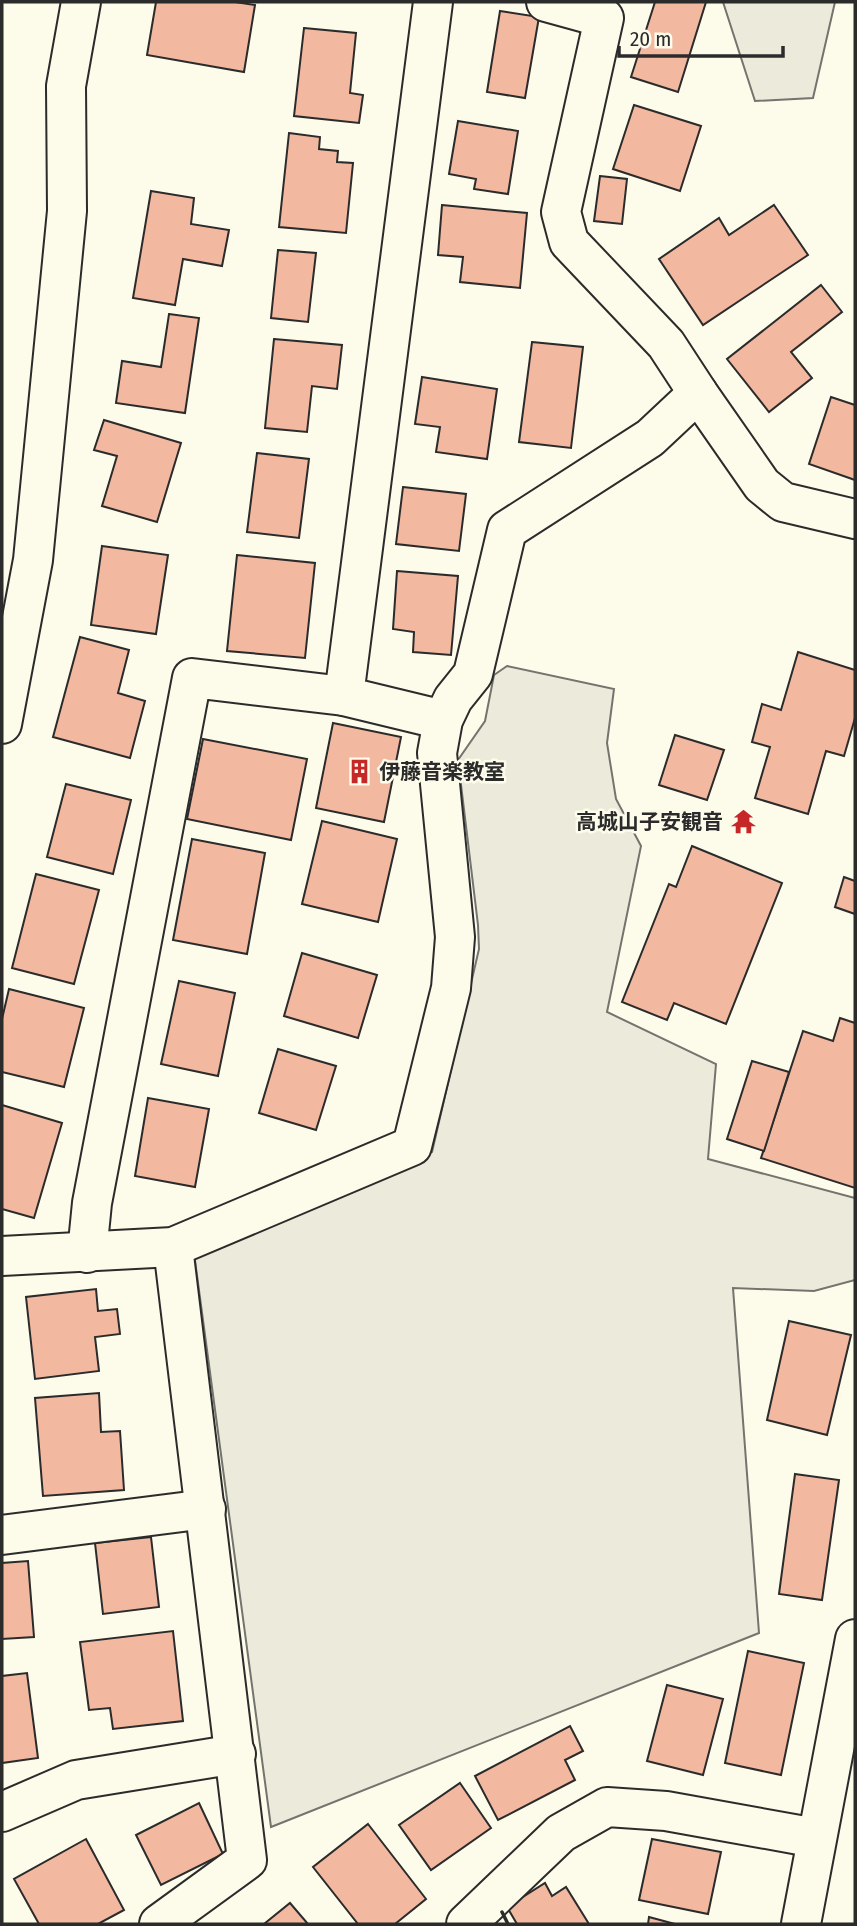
<svg xmlns="http://www.w3.org/2000/svg" width="857" height="1926" font-family="'Fira Sans Condensed','Noto Sans JP',sans-serif">
<style>
.green{fill:#ecebdb;stroke:#74746e;stroke-width:2}
.building{fill:#f2b8a0;stroke:#2b2b2b;stroke-width:2}
.lines{fill:none;stroke-linecap:round;stroke-linejoin:round}
.street-casing{stroke:#2b2b2b;stroke-width:42}
.street{stroke:#fdfbea;stroke-width:38}
.wall{stroke:#2b2b2b;stroke-width:3.5}
.labels{text-anchor:middle;stroke-width:5;stroke-linejoin:round;paint-order:stroke}
.poi-label{font-size:21px;font-weight:bold;fill:#2b2b2b;stroke:#fdfbea;text-anchor:start}
</style>
<rect width="100%" height="100%" fill="#fdfbea"/>
<g class="green">
<path d="M 723,2 L 835,2 L 813,98 L 755,101 Z"/>
<path d="M 507,666 L 614,689 L 607,743 L 616,799 L 641,846 L 607,1012 L 716,1064 L 708,1159 L 855,1198 L 855,1280 L 814,1291 L 733,1288 L 759,1633 L 271,1827 L 194,1253 L 432,1152 L 479,949 L 478,925 L 458,760 L 485,721 L 494,675 Z"/>
</g>
<g class="building">
<path d="M 156,2 L 235,2 L 255,5 L 244,72 L 147,55 Z"/>
<path d="M 655,2 L 706,2 L 678,92 L 631,77 Z"/>
<path d="M 500,11 L 539,17 L 525,98 L 487,92 Z"/>
<path d="M 304,28 L 356,33 L 350,93 L 363,95 L 359,123 L 294,116 Z"/>
<path d="M 634,105 L 701,126 L 680,191 L 613,169 Z"/>
<path d="M 458,121 L 518,131 L 508,194 L 474,189 L 476,179 L 449,174 Z"/>
<path d="M 289,133 L 320,137 L 319,149 L 338,151 L 337,162 L 353,163 L 346,233 L 279,227 Z"/>
<path d="M 600,176 L 627,179 L 622,224 L 594,221 Z"/>
<path d="M 151,191 L 194,198 L 191,224 L 229,230 L 222,266 L 183,259 L 175,305 L 133,298 Z"/>
<path d="M 442,205 L 527,213 L 520,288 L 460,282 L 463,257 L 438,255 Z"/>
<path d="M 774,205 L 808,255 L 703,325 L 659,259 L 719,218 L 729,235 Z"/>
<path d="M 278,250 L 316,253 L 308,322 L 271,318 Z"/>
<path d="M 821,285 L 842,312 L 791,352 L 812,378 L 769,412 L 727,359 Z"/>
<path d="M 169,314 L 199,318 L 185,413 L 116,403 L 122,361 L 161,367 Z"/>
<path d="M 274,339 L 342,345 L 337,389 L 312,386 L 307,432 L 265,428 Z"/>
<path d="M 532,342 L 583,347 L 571,448 L 519,442 Z"/>
<path d="M 422,377 L 497,389 L 487,459 L 436,452 L 440,427 L 415,424 Z"/>
<path d="M 831,397 L 855,405 L 855,480 L 809,464 Z"/>
<path d="M 104,420 L 181,443 L 157,522 L 102,506 L 117,456 L 94,450 Z"/>
<path d="M 257,453 L 309,459 L 299,538 L 247,532 Z"/>
<path d="M 403,487 L 466,494 L 459,551 L 396,544 Z"/>
<path d="M 102,546 L 168,555 L 156,634 L 91,625 Z"/>
<path d="M 237,555 L 315,563 L 305,658 L 227,651 Z"/>
<path d="M 397,571 L 458,576 L 451,655 L 413,652 L 414,632 L 393,629 Z"/>
<path d="M 80,637 L 129,650 L 118,693 L 145,701 L 130,758 L 53,737 Z"/>
<path d="M 798,652 L 855,670 L 855,718 L 844,756 L 826,751 L 808,814 L 755,798 L 770,747 L 752,742 L 762,704 L 781,710 Z"/>
<path d="M 333,723 L 401,737 L 384,822 L 316,808 Z"/>
<path d="M 675,735 L 724,750 L 707,800 L 659,785 Z"/>
<path d="M 203,739 L 307,759 L 291,840 L 187,819 Z"/>
<path d="M 66,784 L 131,800 L 113,874 L 47,857 Z"/>
<path d="M 322,821 L 397,839 L 378,922 L 302,904 Z"/>
<path d="M 192,839 L 265,853 L 247,954 L 173,940 Z"/>
<path d="M 692,846 L 782,883 L 726,1024 L 674,1003 L 667,1020 L 622,1002 L 669,884 L 676,887 Z"/>
<path d="M 36,874 L 99,890 L 74,984 L 12,968 Z"/>
<path d="M 844,877 L 855,881 L 855,914 L 835,907 Z"/>
<path d="M 302,953 L 377,975 L 358,1038 L 284,1016 Z"/>
<path d="M 179,981 L 235,993 L 218,1076 L 161,1064 Z"/>
<path d="M 9,989 L 84,1008 L 64,1087 L 2,1072 L 2,1019 Z"/>
<path d="M 840,1018 L 855,1023 L 855,1188 L 761,1158 L 803,1031 L 833,1041 Z"/>
<path d="M 278,1049 L 336,1066 L 316,1130 L 259,1113 Z"/>
<path d="M 752,1061 L 789,1072 L 764,1151 L 727,1139 Z"/>
<path d="M 148,1098 L 209,1109 L 195,1187 L 135,1176 Z"/>
<path d="M 2,1105 L 62,1123 L 34,1218 L 2,1209 Z"/>
<path d="M 96,1289 L 98,1311 L 117,1309 L 120,1334 L 95,1337 L 99,1371 L 35,1379 L 26,1297 Z"/>
<path d="M 789,1321 L 851,1335 L 827,1435 L 767,1420 Z"/>
<path d="M 99,1393 L 101,1432 L 120,1431 L 124,1490 L 43,1496 L 35,1398 Z"/>
<path d="M 795,1474 L 839,1480 L 822,1600 L 779,1594 Z"/>
<path d="M 151,1537 L 159,1607 L 103,1614 L 95,1543 Z"/>
<path d="M 28,1561 L 34,1637 L 2,1639 L 2,1563 Z"/>
<path d="M 173,1631 L 183,1721 L 113,1729 L 110,1708 L 89,1710 L 80,1642 Z"/>
<path d="M 748,1651 L 804,1663 L 781,1775 L 725,1763 Z"/>
<path d="M 27,1673 L 38,1758 L 2,1763 L 2,1676 Z"/>
<path d="M 667,1685 L 723,1699 L 703,1775 L 647,1761 Z"/>
<path d="M 570,1726 L 583,1751 L 565,1760 L 575,1780 L 498,1820 L 475,1776 Z"/>
<path d="M 460,1783 L 491,1828 L 431,1870 L 399,1825 Z"/>
<path d="M 199,1803 L 223,1854 L 161,1885 L 136,1835 Z"/>
<path d="M 368,1824 L 426,1899 L 395,1924 L 358,1924 L 313,1867 Z"/>
<path d="M 86,1839 L 124,1910 L 98,1924 L 39,1924 L 14,1879 Z"/>
<path d="M 652,1839 L 721,1852 L 708,1914 L 639,1900 Z"/>
<path d="M 545,1883 L 552,1896 L 566,1887 L 589,1924 L 517,1924 L 507,1907 Z"/>
<path d="M 290,1903 L 308,1924 L 264,1924 Z"/>
<path d="M 649,1917 L 675,1924 L 648,1924 Z"/>
</g>
<g class="lines">
<defs>
<g id="street">
<path d="M 433,2 L 344,696 L 443,720"/>
<path d="M 698,393 L 762,485 L 783,502 L 855,519"/>
<path d="M 2,724 L 33,560 L 67,211 L 66,86 L 81,2"/>
<path d="M 87,1253 L 92,1203 L 192,678 L 344,696"/>
<path d="M 2,1256 L 173,1247 L 412,1146 L 451,988 L 455,937 L 437,753 L 443,720 L 453,699 L 473,674 L 507,530 L 650,438 L 698,393 L 666,344 L 569,242 L 561,212 L 604,18 L 546,2"/>
<path d="M 2,1535 L 206,1509"/>
<path d="M 2,1812 L 76,1780 L 236,1754"/>
<path d="M 159,1924 L 247,1860 L 173,1247"/>
<path d="M 466,1924 L 561,1833 L 607,1807 L 666,1811 L 816,1838"/>
<path d="M 801,1924 L 855,1639"/>
</g>
</defs>
<use href="#street" class="street-casing"/>
<use href="#street" class="street"/>
<path class="wall" d="M 502,1912 L 508,1924"/>
</g>
<defs>
<symbol id="building-bare" viewBox="-9 -9 18 18"><path d="M-4-6H4V6H1V3H-1V6H-4ZM-2.5-4.3h1.7v1.8h-1.7ZM.8-4.3h1.7v1.8H.8ZM-2.5-1h1.7V.8h-1.7ZM.8-1h1.7V.8H.8Z" fill="#c62828" stroke="#fdfbea" stroke-width="2.5" paint-order="stroke"/></symbol>
<symbol id="temple-bare" viewBox="-9 -9 18 18"><path d="M0-6L5-2H3V0L6.5 2.5H4V6H1.5V3h-3V6H-4V2.5H-6.5L-3 0V-2H-5Z" fill="#c62828" stroke="#fdfbea" stroke-width="2.5" paint-order="stroke"/></symbol>
</defs>
<g fill-rule="evenodd">
<use href="#building-bare" x="342" y="754" width="35" height="35"/>
<use href="#temple-bare" x="726" y="804" width="35" height="35"/>
</g>
<g class="labels">
<g class="poi-label">
<text x="379" y="779">伊藤音楽教室</text>
<text x="723" y="829" text-anchor="end">高城山子安観音</text>
</g>
</g>
<rect width="857" height="1926" fill="none" stroke="#2b2b2b" stroke-width="7"/>
<path d="M619 46v10h164v-10" fill="none" stroke="#2b2b2b" stroke-width="3.5"/>
<text x="630" y="46" font-size="21" fill="#2b2b2b" stroke="#fdfbea" stroke-width="5" paint-order="stroke">20 m</text>
</svg>
